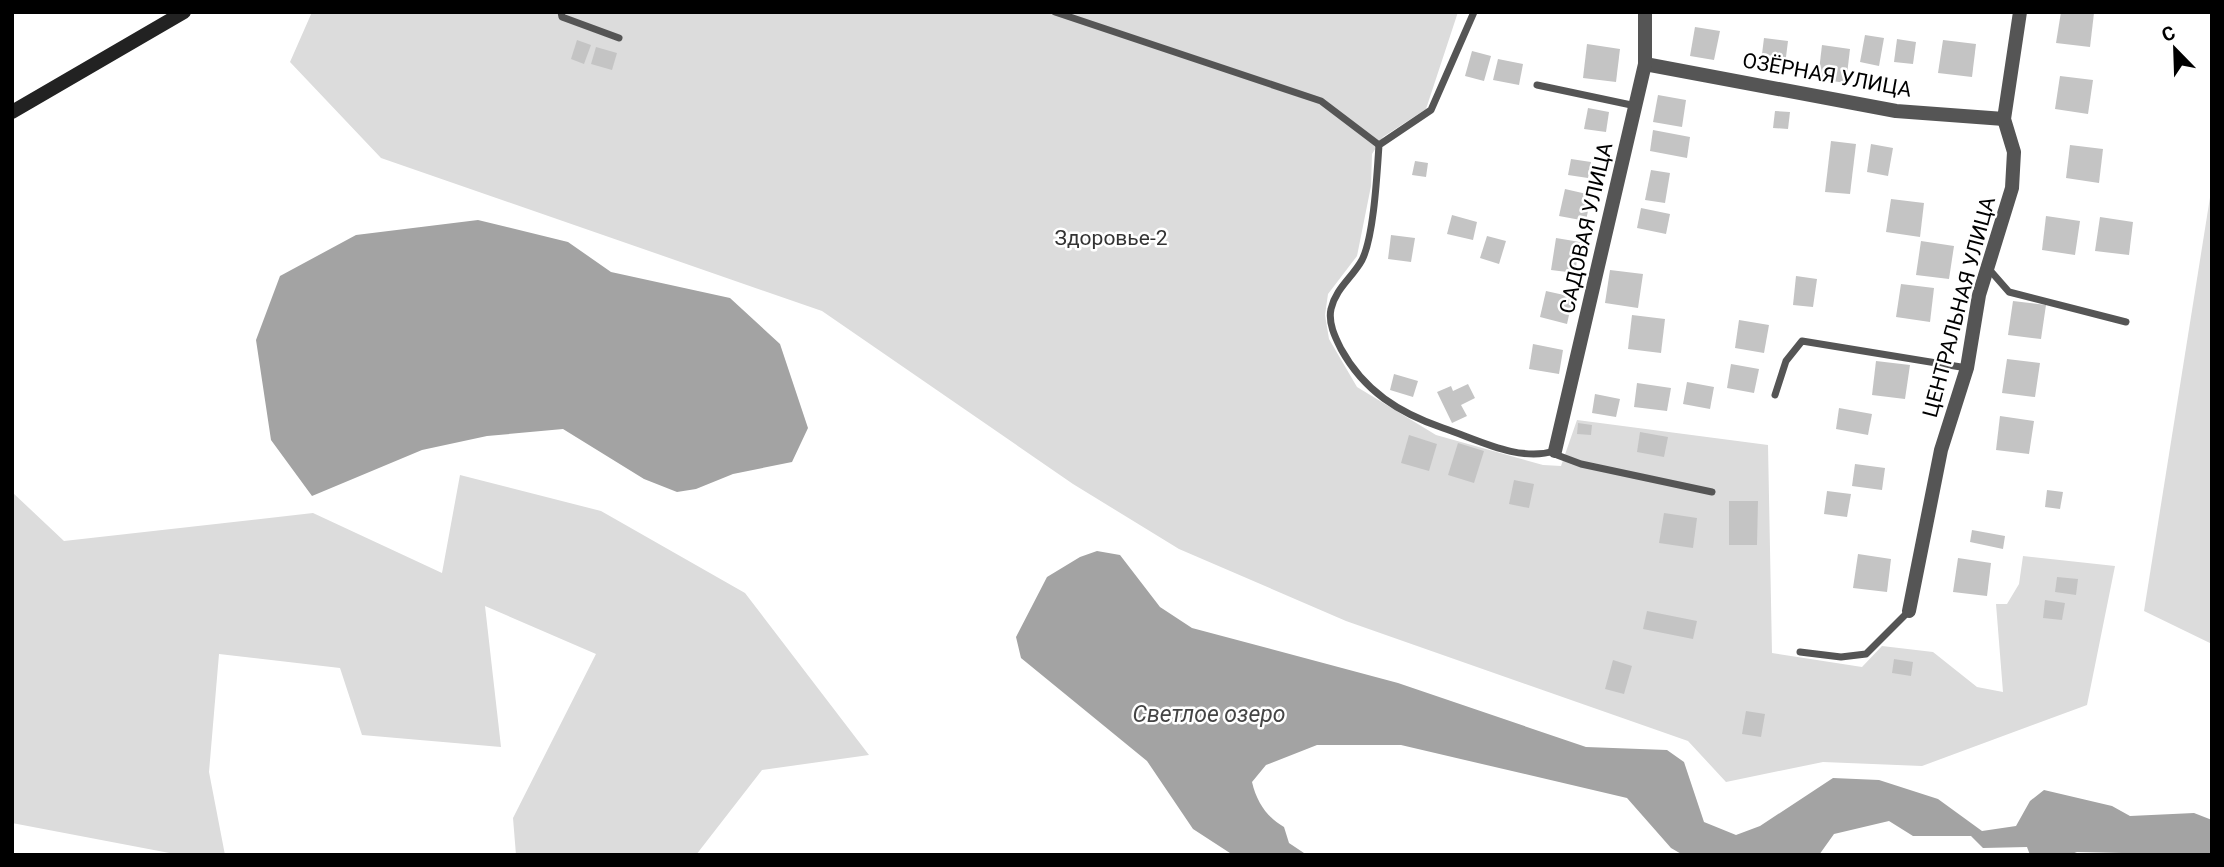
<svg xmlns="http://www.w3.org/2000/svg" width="2224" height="867" font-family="Roboto,sans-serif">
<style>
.green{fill:#dcdcdc}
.water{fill:#a3a3a3}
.building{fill:#c4c4c4}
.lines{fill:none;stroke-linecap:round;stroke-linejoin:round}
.lane{stroke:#555;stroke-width:7}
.street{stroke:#555;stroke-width:14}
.secondary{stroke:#222;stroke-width:14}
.labels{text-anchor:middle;stroke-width:5;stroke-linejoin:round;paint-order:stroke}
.street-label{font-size:21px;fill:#000;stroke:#fff}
.park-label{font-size:21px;fill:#333;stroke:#fff}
.water-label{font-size:23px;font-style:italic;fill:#444;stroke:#fff}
</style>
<rect width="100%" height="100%" fill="#fff"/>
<g class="green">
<path d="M 312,12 L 1458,12 L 1426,109 L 1383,137 L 1372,154 L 1371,186 L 1357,256 L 1328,294 L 1325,315 L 1329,339 L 1357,387 L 1436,435 L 1543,465 L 1561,466 L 1577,420 L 1768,445 L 1772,653 L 1862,667 L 1882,646 L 1933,652 L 1977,687 L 2003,692 L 1996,604 L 2007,604 L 2019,584 L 2023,556 L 2115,566 L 2087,705 L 1922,766 L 1823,762 L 1726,782 L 1688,741 L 1346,621 L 1179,549 L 1073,484 L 822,311 L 381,158 L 290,62 Z"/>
<path d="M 2212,185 L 2212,644 L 2144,611 Z"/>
<path d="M 460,475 L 601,511 L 745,593 L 869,755 L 762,770 L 696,855 L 516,855 L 513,818 L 596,654 L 485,606 L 501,747 L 362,735 L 340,668 L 219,654 L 209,772 L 225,855 L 180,855 L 12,823 L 12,492 L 64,541 L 313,513 L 442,573 Z"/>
</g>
<g class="water">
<path d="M 478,220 L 568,242 L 611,272 L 730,298 L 780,344 L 808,428 L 792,462 L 733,474 L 696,489 L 677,492 L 644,479 L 563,429 L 487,436 L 422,450 L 312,496 L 271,440 L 256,340 L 280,276 L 356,235 Z"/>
<path d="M 1097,551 L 1120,555 L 1160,607 L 1192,628 L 1398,683 L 1586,747 L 1667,750 L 1684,762 L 1704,822 L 1736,835 L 1760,826 L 1833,778 L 1879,780 L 1938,799 L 1982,831 L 2016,826 L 2030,801 L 2044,790 L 2112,806 L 2130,816 L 2194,813 L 2212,820 L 2212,855 L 2077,852 L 2069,855 L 2030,855 L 2027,847 L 1983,848 L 1971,836 L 1913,836 L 1889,821 L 1834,834 L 1819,855 L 1683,855 L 1671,848 L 1627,798 L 1401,745 L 1317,745 L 1266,765 L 1252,782 C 1257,803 1267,817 1284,827 L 1289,843 L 1307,855 L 1233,855 L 1193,829 L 1147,761 L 1021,658 L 1016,637 L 1047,577 L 1080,557 Z"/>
</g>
<g class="building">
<path d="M 2061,12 L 2094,13 L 2090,47 L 2056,43 Z"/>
<path d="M 1695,27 L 1720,31 L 1714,60 L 1690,56 Z"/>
<path d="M 1865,35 L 1884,38 L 1879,66 L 1860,62 Z"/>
<path d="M 1764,38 L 1788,41 L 1784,73 L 1760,70 Z"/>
<path d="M 1897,39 L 1916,42 L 1913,64 L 1894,62 Z"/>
<path d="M 577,40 L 591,45 L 584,64 L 571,59 Z"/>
<path d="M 1943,40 L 1976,44 L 1972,77 L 1938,73 Z"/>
<path d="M 1587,44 L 1620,49 L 1616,82 L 1583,78 Z"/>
<path d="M 1822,45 L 1850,49 L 1846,83 L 1818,79 Z"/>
<path d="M 596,47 L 617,53 L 612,70 L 591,64 Z"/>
<path d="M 1472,51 L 1491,56 L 1484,81 L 1465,76 Z"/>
<path d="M 1498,59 L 1523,64 L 1519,85 L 1493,80 Z"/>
<path d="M 2060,76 L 2093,80 L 2088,114 L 2055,109 Z"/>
<path d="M 1658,95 L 1686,100 L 1682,127 L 1653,122 Z"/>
<path d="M 1588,108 L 1609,112 L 1606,132 L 1584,129 Z"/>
<path d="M 1775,111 L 1790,112 L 1788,129 L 1773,128 Z"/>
<path d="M 1653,130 L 1690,137 L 1687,158 L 1650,151 Z"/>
<path d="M 1831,141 L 1856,144 L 1850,194 L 1825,192 Z"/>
<path d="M 1871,144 L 1893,148 L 1888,176 L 1867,172 Z"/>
<path d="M 2070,145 L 2103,149 L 2099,183 L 2066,178 Z"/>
<path d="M 1571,159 L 1591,162 L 1588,178 L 1568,175 Z"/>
<path d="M 1415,161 L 1428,163 L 1426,177 L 1412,175 Z"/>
<path d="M 1651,170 L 1670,173 L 1665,203 L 1645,200 Z"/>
<path d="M 1565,189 L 1591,195 L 1586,221 L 1559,216 Z"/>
<path d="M 1891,199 L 1924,203 L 1920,237 L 1886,232 Z"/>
<path d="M 1641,208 L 1670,214 L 1666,234 L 1637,228 Z"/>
<path d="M 1452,215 L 1477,222 L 1473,240 L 1447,234 Z"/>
<path d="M 2046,216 L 2080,221 L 2075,255 L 2042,250 Z"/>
<path d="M 2100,217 L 2133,222 L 2129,255 L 2095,251 Z"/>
<path d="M 1391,235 L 1415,238 L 1411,262 L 1388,259 Z"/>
<path d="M 1487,236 L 1506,241 L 1499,264 L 1480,258 Z"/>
<path d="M 1556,238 L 1580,242 L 1575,273 L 1551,270 Z"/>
<path d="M 1921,241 L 1954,246 L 1949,279 L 1916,275 Z"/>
<path d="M 1610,270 L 1643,274 L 1638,308 L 1605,303 Z"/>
<path d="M 1796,276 L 1817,279 L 1813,307 L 1793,305 Z"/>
<path d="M 1901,284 L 1934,288 L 1930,322 L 1896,317 Z"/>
<path d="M 1546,291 L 1573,297 L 1567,324 L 1540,317 Z"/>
<path d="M 2013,301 L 2046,305 L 2041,339 L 2008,335 Z"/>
<path d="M 1632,315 L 1665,319 L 1661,353 L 1628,349 Z"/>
<path d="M 1739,320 L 1769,325 L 1764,353 L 1735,348 Z"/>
<path d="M 1533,344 L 1563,350 L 1559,374 L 1529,369 Z"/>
<path d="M 2007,359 L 2040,363 L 2035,397 L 2002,393 Z"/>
<path d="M 1876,361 L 1910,365 L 1905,399 L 1872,395 Z"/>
<path d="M 1731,364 L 1759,369 L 1754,393 L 1727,388 Z"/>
<path d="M 1394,374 L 1418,381 L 1413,397 L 1390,390 Z"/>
<path d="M 1687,382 L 1714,387 L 1710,409 L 1683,404 Z"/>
<path d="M 1637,383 L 1671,388 L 1667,411 L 1634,407 Z"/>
<path d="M 1468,384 L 1475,398 L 1461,405 L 1467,416 L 1452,423 L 1437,392 L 1451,386 L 1453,391 Z"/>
<path d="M 1595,394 L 1620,399 L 1616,417 L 1592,413 Z"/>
<path d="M 1839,408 L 1872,414 L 1868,435 L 1836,429 Z"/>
<path d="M 2000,416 L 2034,421 L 2029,454 L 1996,450 Z"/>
<path d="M 1578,423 L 1592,425 L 1591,435 L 1577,434 Z"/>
<path d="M 1640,432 L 1668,437 L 1664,457 L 1637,452 Z"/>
<path d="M 1409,435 L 1437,444 L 1429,471 L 1401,463 Z"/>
<path d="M 1458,443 L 1484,451 L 1474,483 L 1448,475 Z"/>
<path d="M 1855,464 L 1885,468 L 1882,490 L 1852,486 Z"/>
<path d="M 1514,480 L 1534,484 L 1529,508 L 1509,504 Z"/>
<path d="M 2047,490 L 2063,492 L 2060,509 L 2045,507 Z"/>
<path d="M 1827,491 L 1851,494 L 1847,517 L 1824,514 Z"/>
<path d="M 1729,501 L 1758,501 L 1757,545 L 1729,545 Z"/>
<path d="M 1664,513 L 1697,518 L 1693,548 L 1659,543 Z"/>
<path d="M 1972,530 L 2005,536 L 2003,549 L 1970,542 Z"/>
<path d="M 1858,554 L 1891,559 L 1887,592 L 1853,588 Z"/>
<path d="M 1958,558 L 1991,563 L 1987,596 L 1953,592 Z"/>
<path d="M 2057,577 L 2078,579 L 2076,595 L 2055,592 Z"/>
<path d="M 2045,600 L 2065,603 L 2062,620 L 2043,618 Z"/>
<path d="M 1647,611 L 1697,621 L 1693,639 L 1643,629 Z"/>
<path d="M 1894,659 L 1913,662 L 1911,676 L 1892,673 Z"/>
<path d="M 1613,660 L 1632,666 L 1624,694 L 1605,689 Z"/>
<path d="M 1746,711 L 1765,714 L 1761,737 L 1742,734 Z"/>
</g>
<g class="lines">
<g class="lane">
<path d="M 561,12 L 562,17 L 619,38"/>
<path d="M 1055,12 L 1321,101 L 1379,145"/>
<path d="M 1474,12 L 1431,110 L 1379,145 C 1377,173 1374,236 1362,260 C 1352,278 1336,288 1331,309 C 1328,323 1335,337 1341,349 C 1364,391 1399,413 1443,428 C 1479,440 1518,462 1555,451 L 1557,455 L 1581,464 L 1712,492"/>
<path d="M 1537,85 L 1636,106"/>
<path d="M 1988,268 L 2009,292 L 2126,322"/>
<path d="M 1775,395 L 1786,361 L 1802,341 L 1967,368"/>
<path d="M 1800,652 L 1841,657 L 1866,654 L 1909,611"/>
</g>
<g class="street">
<path d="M 1645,64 L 1896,111 L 2004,119"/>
<path d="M 1555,451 L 1645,64 L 1645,12"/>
<path d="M 1909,611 L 1941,450 L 1967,368 L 1979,295 L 2012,188 L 2014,152 L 2004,119 L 2020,12"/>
</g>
<path class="secondary" d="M 12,112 L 184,12"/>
</g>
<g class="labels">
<g class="street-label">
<text transform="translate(1827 75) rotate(10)" y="7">ОЗЁРНАЯ УЛИЦА</text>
<text transform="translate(1586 228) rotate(-77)" y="7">САДОВАЯ УЛИЦА</text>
<text transform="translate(1959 307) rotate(-75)" y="7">ЦЕНТРАЛЬНАЯ УЛИЦА</text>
</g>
<g class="park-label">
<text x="1111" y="245">Здоровье-2</text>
</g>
<g class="water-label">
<text x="1209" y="722">Светлое озеро</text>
</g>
</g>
<rect width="2224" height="867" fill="none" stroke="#000000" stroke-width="28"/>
<g transform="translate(2175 49) rotate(337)" stroke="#ffffff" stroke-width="5" paint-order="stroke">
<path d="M0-5L12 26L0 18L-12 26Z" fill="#000000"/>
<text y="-10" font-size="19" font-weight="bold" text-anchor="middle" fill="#000000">С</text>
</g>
</svg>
